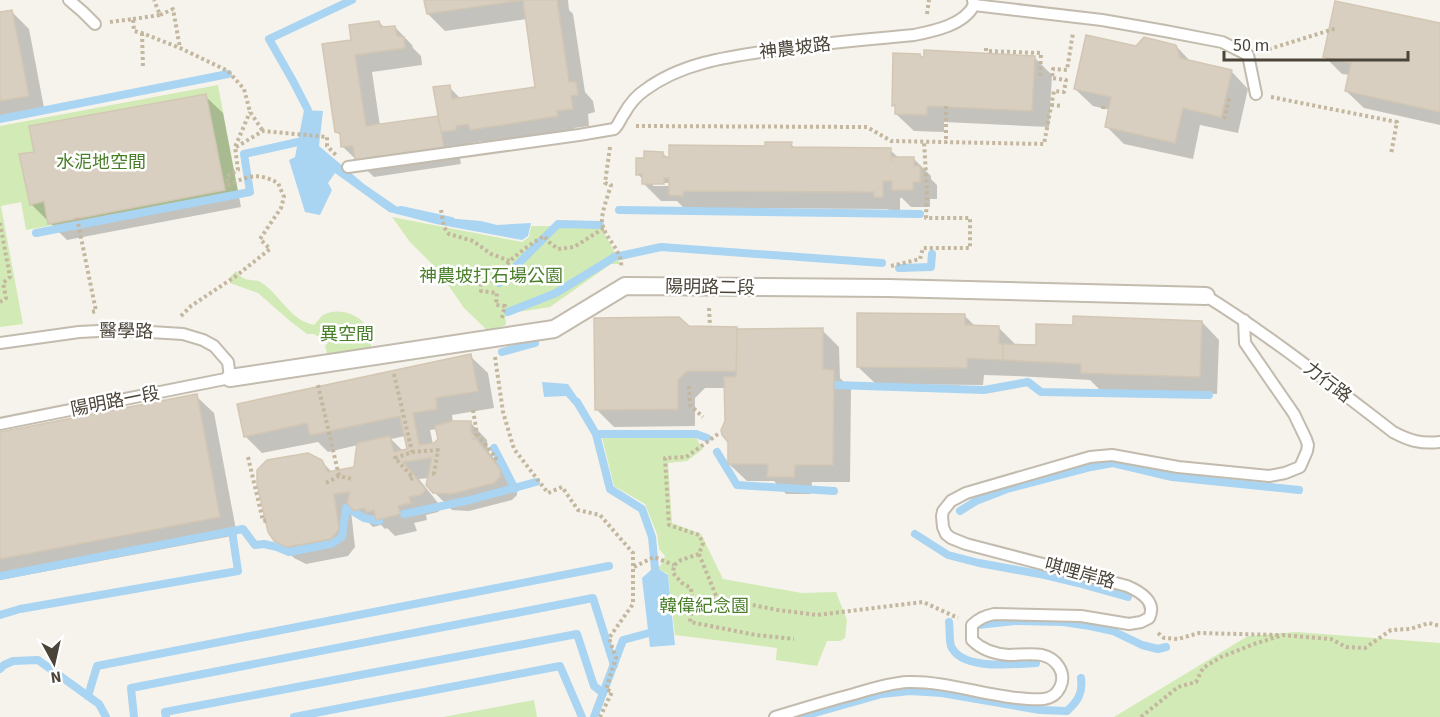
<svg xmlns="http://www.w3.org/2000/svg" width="1440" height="717" font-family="'Source Sans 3','Noto Sans TC',sans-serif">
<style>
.green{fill:#d2eab5}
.water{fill:#a9d4f2}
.shadow{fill:#0003;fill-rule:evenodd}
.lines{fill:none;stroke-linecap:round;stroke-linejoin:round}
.stream{stroke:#a9d4f2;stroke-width:8}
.building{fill:#d8cfc1;stroke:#d3c7b4;stroke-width:1.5}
.service-casing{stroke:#c2bbae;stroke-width:14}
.pedestrian-casing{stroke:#c2bbae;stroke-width:20}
.path{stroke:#c4b79f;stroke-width:4;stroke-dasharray:3 3;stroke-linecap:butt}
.service{stroke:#fff;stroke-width:10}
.pedestrian{stroke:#fff;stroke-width:16}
.labels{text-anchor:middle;stroke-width:5;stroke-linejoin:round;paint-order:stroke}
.street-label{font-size:18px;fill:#4b4439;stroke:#fff}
.park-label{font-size:18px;fill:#4a7f2a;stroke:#fff}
</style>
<rect width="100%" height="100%" fill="#f6f3ec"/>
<g class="green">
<path d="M 218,85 L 238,191 L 26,230 L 21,202 L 1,206 L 23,324 L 0,327 L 0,126 Z"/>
<path d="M 392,217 L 522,242 L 529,237 L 531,226 L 601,226 L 604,233 L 619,260 L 619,264 L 611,264 L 550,307 L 505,314 L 506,325 L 488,331 L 464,308 L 437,269 L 410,242 Z"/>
<path d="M 236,271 C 238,274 240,276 243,278 C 249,281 256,279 262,283 C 281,296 290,320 314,325 C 317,322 320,317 323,315 C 336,307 359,313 366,326 C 369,332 370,342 372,349 L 328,357 L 325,346 L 328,343 L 314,334 L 307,334 L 290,321 L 258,293 L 230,283 L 230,277 Z"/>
<path d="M 602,437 L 696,438 L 703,449 L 687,461 L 668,463 L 672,523 L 701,534 L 723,579 L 802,593 L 836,592 L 847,620 L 845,638 L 840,641 L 827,641 L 817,666 L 776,660 L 777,648 L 675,635 L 668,574 L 657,568 L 661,565 L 665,556 L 659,549 L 657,534 L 645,504 L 614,486 Z"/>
<path d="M 1296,632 L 1440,643 L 1440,717 L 1114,717 L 1248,636 Z"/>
<path d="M 534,700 L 537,717 L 443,717 Z"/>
</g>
<g class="water">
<path d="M 304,110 L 323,111 L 319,146 L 364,184 L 396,206 L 421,217 L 437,219 L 446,218 L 481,221 L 497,225 L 531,223 L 528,236 L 522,240 L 436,224 L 389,212 L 335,173 L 328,183 L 332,190 L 320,215 L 305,212 L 289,160 L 295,157 Z"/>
<path d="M 542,382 L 568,384 L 579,400 L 574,405 L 566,396 L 544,397 Z"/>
<path d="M 657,568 L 668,575 L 675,645 L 650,647 L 642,578 L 651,570 Z"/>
</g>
<g class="shadow">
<path d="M 433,0 L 568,0 L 569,10 L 573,14 L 585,92 L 593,101 L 595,112 L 588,114 L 589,126 L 574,128 L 575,134 L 488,147 L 483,141 L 472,143 L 473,147 L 458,149 L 461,164 L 374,177 L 343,147 L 342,137 L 337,132 L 353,41 L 379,22 L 385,28 L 395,27 L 412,45 L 413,48 L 421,56 L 422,65 L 372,72 L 380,126 L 440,117 L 449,87 L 461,99 L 537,88 L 527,19 L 445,31 L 428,14 Z"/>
<path d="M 11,11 L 29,29 L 45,113 L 0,122 L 0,14 Z"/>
<path d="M 1440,25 L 1440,125 L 1364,108 L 1346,91 L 1350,75 L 1342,74 L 1324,56 Z"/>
<path d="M 1176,46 L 1192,63 L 1231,71 L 1248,89 L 1238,133 L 1200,125 L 1193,159 L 1124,144 L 1107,127 L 1110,110 L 1093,106 L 1075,89 L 1137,47 Z"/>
<path d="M 1034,57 L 1052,75 L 1049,127 L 944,122 L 944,132 L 914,131 L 896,114 L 896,108 L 893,105 L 922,59 Z"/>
<path d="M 205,96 L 223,113 L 241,207 L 67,240 L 31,204 L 36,153 Z"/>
<path d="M 791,144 L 796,149 L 890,150 L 899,158 L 913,158 L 931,176 L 931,179 L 937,185 L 937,199 L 930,199 L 930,207 L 911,207 L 902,198 L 900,198 L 900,214 L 893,214 L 888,209 L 700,208 L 700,212 L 688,212 L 677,201 L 661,201 L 643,183 L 644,180 L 637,174 L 663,153 L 668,159 ZM 653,183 L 671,183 L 671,186 L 653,186 Z"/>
<path d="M 964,315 L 976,327 L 998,327 L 1016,345 L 1037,347 L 1202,322 L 1219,340 L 1217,394 L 1100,390 L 1090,380 L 1015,376 L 984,375 L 983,385 L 876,384 L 858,367 Z"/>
<path d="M 688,327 L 736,328 L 739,331 L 822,330 L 839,347 L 840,378 L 851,389 L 850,482 L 812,482 L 811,494 L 786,494 L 774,481 L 747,481 L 729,464 L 729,442 L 726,421 L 726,388 L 705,388 L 695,398 L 695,426 L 614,427 L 596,409 Z"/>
<path d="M 470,356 L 488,373 L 494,408 L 452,415 L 453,423 L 470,422 L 487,440 L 488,451 L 517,488 L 517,495 L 512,500 L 469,511 L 452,510 L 434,492 L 429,478 L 419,479 L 442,508 L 438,512 L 426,515 L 427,520 L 414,523 L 417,531 L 395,536 L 387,528 L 385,529 L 381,525 L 373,527 L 356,510 L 351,511 L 355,547 L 348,556 L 306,564 L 294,558 L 276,540 L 321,461 L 333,473 L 355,468 L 358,445 L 328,452 L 318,442 L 262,453 L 245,436 ZM 437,429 L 440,440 L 433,444 L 430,430 ZM 405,436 L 409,450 L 403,451 L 391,439 Z"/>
<path d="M 196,396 L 214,413 L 237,535 L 0,580 L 0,433 Z"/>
</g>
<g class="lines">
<g class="stream">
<path d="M 0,119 L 228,74"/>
<path d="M 308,119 L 308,110 L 293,81 L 269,39 L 352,0"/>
<path d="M 401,210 L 451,221"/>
<path d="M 619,210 L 920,214"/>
<path d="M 36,233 L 250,192 L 244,154 L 298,142"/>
<path d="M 620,256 L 661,247 L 882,263"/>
<path d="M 899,268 L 931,267 L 932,254"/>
<path d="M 499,283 L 558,224 L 600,225"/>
<path d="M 508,312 L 556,293 L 616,256"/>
<path d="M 502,352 L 535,343"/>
<path d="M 835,385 L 984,390 L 1028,382 L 1041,392 L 1209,395"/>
<path d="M 577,402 L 596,434 L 610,489 L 642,509 L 652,537 L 655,569"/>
<path d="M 596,434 L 696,434 L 707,438"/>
<path d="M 494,448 L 515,489"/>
<path d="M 717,452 L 737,485 L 834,491"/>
<path d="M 960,511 L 976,501 L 1007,489 L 1091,467 L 1113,463 L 1172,477 L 1299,490"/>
<path d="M 404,514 L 470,500 L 536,482"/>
<path d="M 915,534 L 948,555 L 979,563 L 1045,575 L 1078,583 L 1128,597"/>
<path d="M 0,576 L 243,529 L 255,545 L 264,544 L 277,547 L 289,552 L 331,544 L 342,537 L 346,508 L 349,509 L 364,518 L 379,521"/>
<path d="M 0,615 L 20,609 L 238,571 L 232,531"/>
<path d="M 949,622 C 950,629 949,639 951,646 C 961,671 1015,664 1036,663"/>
<path d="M 978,625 L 1015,621 L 1063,622 L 1090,626 L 1113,631 L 1142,645 L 1158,649 L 1166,647"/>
<path d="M 0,669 L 4,665 L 13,661 L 38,660 L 99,704 L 106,717"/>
<path d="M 88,696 L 97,666 L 609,566"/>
<path d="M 134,717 L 131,688 L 593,598 L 614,665"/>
<path d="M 166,717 L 165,712 L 577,634 L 594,686 L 603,693"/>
<path d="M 294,717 L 560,666 L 582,717"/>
<path d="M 594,717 L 623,640 L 649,633"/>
<path d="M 800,717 L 882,694 L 910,691 L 942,693 L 1040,710 L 1067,711 C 1078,701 1083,693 1081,678"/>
</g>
</g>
<g class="building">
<path d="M 427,0 L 522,0 L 427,14 L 424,1 Z"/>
<path d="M 523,0 L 557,0 L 569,82 L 576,82 L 578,95 L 571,96 L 573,109 L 557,111 L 558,116 L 470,130 L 468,124 L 456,126 L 456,130 L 441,132 L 433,87 L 450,85 L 452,99 L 535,87 Z"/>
<path d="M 1335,1 L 1440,23 L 1440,112 L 1345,91 L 1351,63 L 1323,57 Z"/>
<path d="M 12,10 L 29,96 L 0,101 L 0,12 Z"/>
<path d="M 379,21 L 381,27 L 395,26 L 397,36 L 404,37 L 405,48 L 355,55 L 366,126 L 438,116 L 444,147 L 355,160 L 353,146 L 341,147 L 340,133 L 335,132 L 322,44 L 351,40 L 349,25 Z"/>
<path d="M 1086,35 L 1136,46 L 1144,37 L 1176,45 L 1180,58 L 1232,70 L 1221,117 L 1183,108 L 1175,143 L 1105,127 L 1111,97 L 1074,89 Z"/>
<path d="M 924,50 L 1035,56 L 1032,111 L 927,106 L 927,115 L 895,114 L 895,105 L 892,106 L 893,53 L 920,54 L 921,57 L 924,57 Z"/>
<path d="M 206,94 L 225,190 L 48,224 L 44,201 L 30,205 L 19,154 L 34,152 L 29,126 Z"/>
<path d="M 765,142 L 792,142 L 791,147 L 891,148 L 891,162 L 891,157 L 914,157 L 914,166 L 920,166 L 920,182 L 913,182 L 913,190 L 892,190 L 892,181 L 883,181 L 883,197 L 874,197 L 874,192 L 684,191 L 683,196 L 669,195 L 669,178 L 664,178 L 664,184 L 642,184 L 642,174 L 636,175 L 636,158 L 644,158 L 644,151 L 663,152 L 663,157 L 669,157 L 669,145 L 765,146 Z"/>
<path d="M 857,313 L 965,314 L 965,325 L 999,326 L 999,344 L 1003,344 L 1003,360 L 967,358 L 967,368 L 857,367 Z"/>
<path d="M 1073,316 L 1202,321 L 1200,377 L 1081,373 L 1081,364 L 1003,360 L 1003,344 L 1036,345 L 1036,324 L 1073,325 Z"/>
<path d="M 679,317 L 689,326 L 737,327 L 737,371 L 687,371 L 678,380 L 678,409 L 595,410 L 594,318 Z"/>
<path d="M 823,328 L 823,369 L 834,370 L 833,465 L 795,465 L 794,477 L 767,477 L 768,464 L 728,464 L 728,442 L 722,435 L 721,430 L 725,421 L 724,377 L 736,377 L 737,329 Z"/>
<path d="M 471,354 L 478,391 L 436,398 L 437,409 L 413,413 L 419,445 L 434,443 L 438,439 L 435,426 L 453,421 L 471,421 L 471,432 L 500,469 L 500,477 L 494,483 L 451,494 L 433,493 L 426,485 L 432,458 L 403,462 L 426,490 L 420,495 L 409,497 L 411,503 L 398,506 L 400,514 L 376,520 L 374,510 L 366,512 L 365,508 L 354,511 L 347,503 L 350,492 L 334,494 L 339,529 L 331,539 L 287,547 L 274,541 L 268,532 L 257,484 L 257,470 L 267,460 L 308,453 L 322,460 L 328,472 L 354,467 L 357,443 L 390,436 L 394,452 L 407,449 L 400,416 L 310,435 L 307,423 L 244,437 L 237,404 Z"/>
<path d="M 197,394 L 220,517 L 0,559 L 0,432 Z"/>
</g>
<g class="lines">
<defs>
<g id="service">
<path d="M 69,0 L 83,12 L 95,24"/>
<path d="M 973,0 L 974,5 L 1102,20 L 1165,31 L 1222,42 L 1248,55 L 1256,94"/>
<path d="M 348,167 L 579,135 L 614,129 C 619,125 620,119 624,114 C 629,105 636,96 645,90 C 684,61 734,56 781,49 C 825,43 870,39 914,35 C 934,31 964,25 974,5"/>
<path d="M 1206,296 C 1272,337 1332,385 1393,432 C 1410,441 1421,444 1440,442"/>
<path d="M 0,343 L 79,332 L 118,330 L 183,334 L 203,340 L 214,346 L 228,362 L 230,378 L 0,424"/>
<path d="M 775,717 C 801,709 827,701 854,694 C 871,689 889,683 908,682 C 943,681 981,694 1017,698 C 1026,699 1035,700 1044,699 C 1059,697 1067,680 1059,667 C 1048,649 1026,655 1009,655 C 994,654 982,650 972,640 L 972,625 C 979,619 984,616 994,614 L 1081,616 L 1129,624 L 1141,622 L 1149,618 C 1157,602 1141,592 1127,586 L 966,544 L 951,538 L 946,534 L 943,527 L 942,516 L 943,511 L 951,501 L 966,493 L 1090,457 L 1112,455 L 1178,467 L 1269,476 L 1285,473 L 1300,467 L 1307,451 L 1308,445 L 1306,439 L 1294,414 L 1245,343 L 1244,320"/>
</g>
<path id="pedestrian" d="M 230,378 L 554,329 L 625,286 L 888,288 L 1206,296"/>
</defs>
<use href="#service" class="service-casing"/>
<use href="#pedestrian" class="pedestrian-casing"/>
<g class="path">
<path d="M 927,14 L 929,0"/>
<path d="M 160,15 L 173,9 L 180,48"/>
<path d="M 133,19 L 160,15 L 154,0"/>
<path d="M 110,22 L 133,19 L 134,31 L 142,33 L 180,48 L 228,71 L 244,89 L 250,112 L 263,131"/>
<path d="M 142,33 L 143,69"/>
<path d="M 986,48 L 986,51 L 1041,53 L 1040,79"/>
<path d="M 1263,51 L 1337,28"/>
<path d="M 1271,97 L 1397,122 L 1391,154"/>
<path d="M 1051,105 L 1063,106"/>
<path d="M 946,106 L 946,143"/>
<path d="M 1103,109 L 1104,103"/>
<path d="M 1224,119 L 1230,96"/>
<path d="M 636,126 L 867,127 L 891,141 L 1044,144 L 1054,91 L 1064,92 L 1066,80 L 1052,78 L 1053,69 L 1067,70 L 1073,33"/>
<path d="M 236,147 L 263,131 L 327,137 L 327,146 L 337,156"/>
<path d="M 610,147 L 605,183 L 611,185 C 608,195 601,214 602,223 C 605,239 623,251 621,267"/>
<path d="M 441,210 L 444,227 L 449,234 L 473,241 L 491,254 L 510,261"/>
<path d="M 77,218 L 96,311 L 92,312"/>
<path d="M 0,223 L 10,277 L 3,283 L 6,298 L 0,302"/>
<path d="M 891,266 L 920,259 L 923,248 L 970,248 L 970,218 L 926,218 L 927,190 L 924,142"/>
<path d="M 709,308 L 710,326"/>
<path d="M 181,316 L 191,306 L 236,276 L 270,249 L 260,239 L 281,208 L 284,197 L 278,183 C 257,172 249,176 228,185 L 227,176 L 238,170 L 235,147 L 250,112"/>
<path d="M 502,318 L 505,306 L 496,305 L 497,293 L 481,291 L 481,284 C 499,279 499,271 511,260 C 521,251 532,243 544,236 L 549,242 L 558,249 L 574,247 L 604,228"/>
<path d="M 495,357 L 503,412 L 514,449 L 548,493 L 562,487 L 578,510 L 600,515 L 633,553 L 633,604 L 609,638 L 616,658 L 606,689 L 612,692 L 600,717"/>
<path d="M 394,374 L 412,452"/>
<path d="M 318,385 L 339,476"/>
<path d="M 689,386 L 690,405 L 703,417"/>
<path d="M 473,410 L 477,434 L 473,439"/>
<path d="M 477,434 L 496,458 L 494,461"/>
<path d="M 718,434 L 686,457 L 665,458 L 669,525 L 699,535 L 703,543 L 699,554 L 681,560 L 674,565 L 673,573 L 682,583 L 691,588 L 692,601 L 690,622 L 756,635 L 794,639"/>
<path d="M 248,457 L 263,521 L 269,520"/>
<path d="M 410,479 L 413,478 L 395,458 L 412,452 L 438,450 L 434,474 L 437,475"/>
<path d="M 326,483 L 339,476 L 352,479"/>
<path d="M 699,554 L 717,598 L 778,610 L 817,615 L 923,602 L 958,618"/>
<path d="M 634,567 L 654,557 L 674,565"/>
<path d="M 691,610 L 718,598"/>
<path d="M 1158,633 L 1164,638 L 1178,639 L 1199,633 L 1279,635"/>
<path d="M 1141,717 L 1178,687 L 1196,682 L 1203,668 L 1221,657 L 1254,644 L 1283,635 L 1331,639 L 1346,647 L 1365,648 L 1391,630 L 1410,629 L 1429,623 L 1440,626"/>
</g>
<use href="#service" class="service"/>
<use href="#pedestrian" class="pedestrian"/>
</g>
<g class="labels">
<g class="street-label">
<text transform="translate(795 48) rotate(-7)" y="6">神農坡路</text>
<text transform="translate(710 287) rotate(1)" y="6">陽明路二段</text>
<text transform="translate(126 331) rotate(1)" y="6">醫學路</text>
<text transform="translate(1328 382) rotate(37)" y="6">力行路</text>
<text transform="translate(115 401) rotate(-11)" y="6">陽明路一段</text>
<text transform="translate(1080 573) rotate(15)" y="6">唭哩岸路</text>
</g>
<g class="park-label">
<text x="101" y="168">水泥地空間</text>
<text x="491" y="282">神農坡打石場公園</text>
<text x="347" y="340">異空間</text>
<text x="704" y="612">韓偉紀念園</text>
</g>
</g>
<g transform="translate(54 663) rotate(172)" stroke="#ffffff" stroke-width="4.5" paint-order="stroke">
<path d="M0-4.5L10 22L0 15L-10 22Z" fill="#4b4439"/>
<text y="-9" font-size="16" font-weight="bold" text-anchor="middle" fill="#4b4439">N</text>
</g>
<path d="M1224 51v9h184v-9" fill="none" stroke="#4b4439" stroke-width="3"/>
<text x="1233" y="51" font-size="18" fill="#4b4439" stroke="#ffffff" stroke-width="4.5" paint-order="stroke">50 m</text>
</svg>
